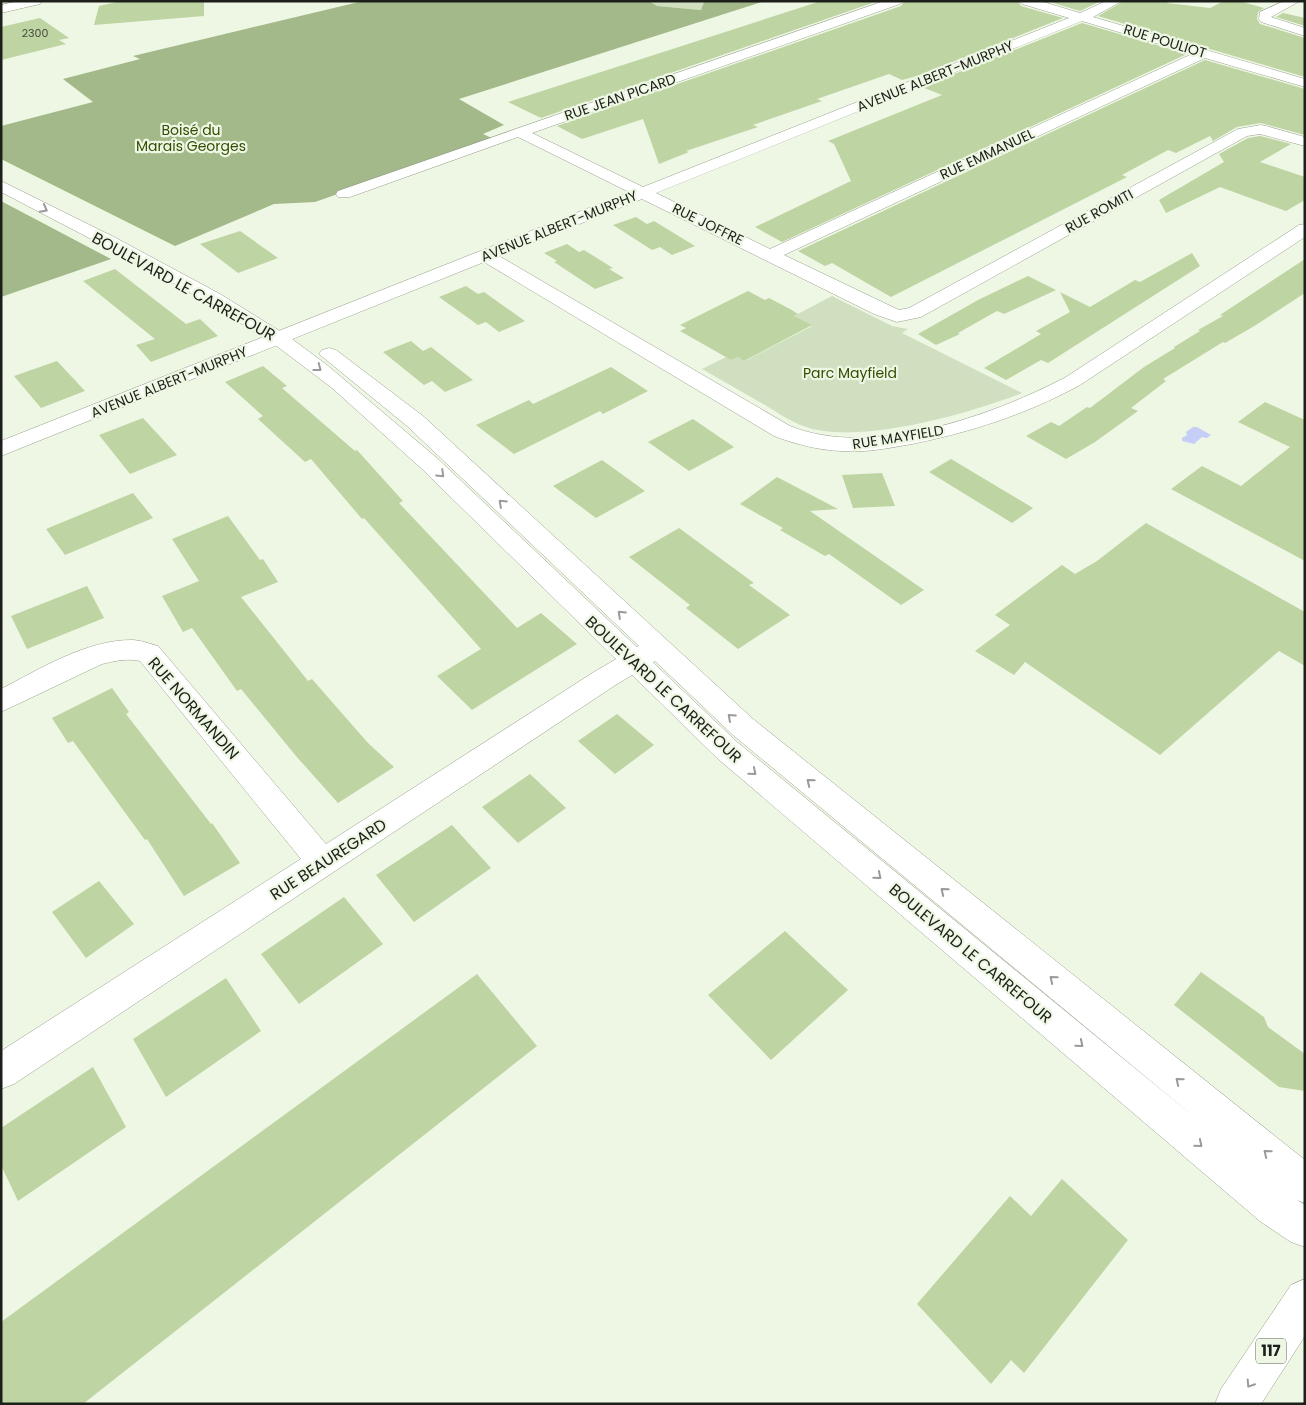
<svg xmlns="http://www.w3.org/2000/svg" width="1306" height="1405" font-family="Poppins,sans-serif">
<style>
.green{fill:#d0dfc0}
.forest{fill:#a3b989}
.water{fill:#c5cef6}
.building{fill:#bed4a3}
.lines{fill:none;stroke-linecap:round;stroke-linejoin:round}
.street-casing{stroke:#98a08f;stroke-width:1}
.secondary-casing{stroke:#98a08f;stroke-width:1}
.primary-casing{stroke:#98a08f;stroke-width:1}
.street{fill:#fff;fill-rule:evenodd}
.secondary{fill:#fff;fill-rule:evenodd}
.primary{fill:#fff;fill-rule:evenodd}
.oneway{stroke:#999b98}
.labels{text-anchor:middle;stroke-width:4.5;stroke-linejoin:round;paint-order:stroke}
.far-number-label{font-size:11px;fill:#454d3c}
.far-street-label{font-size:14px;fill:#1d201a;stroke:#eef7e4}
.far-park-label{font-size:14px;fill:#334d00;stroke:#eef7e4}
.shield{fill:#eef7e4;stroke:#5c6057;stroke-width:1}
.shield-label{font-size:15px;font-weight:bold;fill:#1d201a}
.street-label{font-size:16px;fill:#1d201a;stroke:#eef7e4}
</style>
<rect width="100%" height="100%" fill="#eef7e4"/>
<g class="green">
<path d="M 649,1 L 708,1 L 704,2 L 701,10 L 657,6 Z"/>
<path d="M 832,296 L 892,326 L 908,329 L 902,333 L 1022,393 C 969,414 859,445 806,427 C 791,422 778,413 765,405 C 744,393 723,381 702,369 L 726,357 L 731,360 L 738,357 L 745,361 L 812,326 L 794,316 Z"/>
</g>
<g class="forest">
<path d="M 363,1 L 649,1 L 657,6 L 701,10 L 704,2 L 708,1 L 765,1 L 459,99 L 504,125 L 483,134 L 494,139 L 315,202 L 274,204 L 175,246 L 1,159 L 1,126 L 93,102 L 63,79 L 140,59 L 133,56 Z"/>
<path d="M 1,201 L 111,259 L 1,297 Z"/>
</g>
<path class="water" d="M 1193,427 L 1197,427 L 1211,435 L 1207,438 L 1202,437 L 1194,444 L 1182,441 L 1182,438 L 1187,435 L 1186,432 Z"/>
<g class="building">
<path d="M 121,1 L 204,1 L 204,16 L 94,25 L 99,6 Z"/>
<path d="M 821,1 L 878,1 L 541,118 L 508,102 Z"/>
<path d="M 904,1 L 1018,1 L 1021,6 L 1063,18 L 917,76 L 902,80 L 889,74 L 817,99 L 822,101 L 753,125 L 758,127 L 686,151 L 689,152 L 659,164 L 643,119 L 582,139 L 557,126 L 901,6 Z"/>
<path d="M 1047,1 L 1101,1 L 1080,11 Z"/>
<path d="M 1124,1 L 1168,1 L 1167,3 L 1210,8 L 1224,1 L 1239,1 L 1264,8 L 1258,12 L 1257,19 L 1260,24 L 1305,38 L 1305,77 L 1098,16 Z"/>
<path d="M 1283,13 L 1305,18 L 1305,26 L 1276,17 Z"/>
<path d="M 40,18 L 69,38 L 59,40 L 66,44 L 1,60 L 1,27 Z"/>
<path d="M 1082,23 L 1187,54 L 782,242 L 755,227 L 851,181 L 834,144 L 828,141 L 942,95 L 922,87 Z"/>
<path d="M 1205,60 L 1305,89 L 1305,135 L 1261,123 L 1237,127 L 1213,141 L 1210,136 L 1176,153 L 1168,150 L 1122,175 L 1127,177 L 891,297 L 832,263 L 825,266 L 798,251 Z"/>
<path d="M 1260,136 L 1291,144 L 1260,162 L 1305,177 L 1305,200 L 1286,211 L 1220,187 L 1166,213 L 1159,200 L 1224,162 L 1219,154 L 1248,138 Z"/>
<path d="M 636,217 L 647,224 L 654,221 L 695,246 L 672,255 L 660,247 L 652,250 L 613,225 Z"/>
<path d="M 240,231 L 278,258 L 238,273 L 200,244 Z"/>
<path d="M 567,244 L 579,252 L 584,250 L 613,268 L 609,269 L 624,278 L 595,289 L 554,262 L 557,261 L 544,253 Z"/>
<path d="M 1192,253 L 1200,266 L 1048,363 L 1041,360 L 1006,380 L 984,368 L 1041,334 L 1036,331 L 1070,312 L 1060,292 L 1090,307 L 1135,280 L 1140,282 Z"/>
<path d="M 1305,259 L 1305,293 L 1256,325 L 1225,343 L 1223,342 L 1163,379 L 1166,381 L 1131,408 L 1138,411 L 1095,442 L 1066,459 L 1026,436 L 1051,422 L 1059,426 L 1087,407 L 1090,408 L 1144,367 L 1175,348 L 1174,347 L 1200,331 L 1198,330 L 1223,316 L 1220,315 Z"/>
<path d="M 115,269 L 186,324 L 200,319 L 218,336 L 151,362 L 136,345 L 155,339 L 83,281 Z"/>
<path d="M 1028,276 L 1056,290 L 1004,314 L 997,311 L 958,333 L 960,334 L 936,345 L 918,334 L 978,300 Z"/>
<path d="M 466,286 L 478,294 L 484,292 L 525,321 L 499,332 L 486,322 L 478,325 L 439,297 Z"/>
<path d="M 748,291 L 765,300 L 769,298 L 790,309 L 798,314 L 794,316 L 812,325 L 744,361 L 738,357 L 731,360 L 680,331 L 686,328 L 680,325 Z"/>
<path d="M 411,341 L 423,351 L 431,347 L 473,380 L 445,392 L 432,381 L 424,385 L 383,352 Z"/>
<path d="M 57,361 L 85,391 L 41,408 L 14,376 Z"/>
<path d="M 263,366 L 287,386 L 282,388 L 355,451 L 357,450 L 403,501 L 399,503 L 517,628 L 541,613 L 577,644 L 472,710 L 437,676 L 481,649 L 364,518 L 362,519 L 311,459 L 305,462 L 258,419 L 263,416 L 225,382 Z"/>
<path d="M 611,367 L 648,391 L 603,414 L 600,411 L 514,454 L 476,425 L 529,400 L 533,404 Z"/>
<path d="M 1265,402 L 1305,420 L 1305,561 L 1171,489 L 1202,466 L 1241,486 L 1290,447 L 1238,422 Z"/>
<path d="M 143,418 L 177,455 L 130,474 L 99,435 Z"/>
<path d="M 693,419 L 734,447 L 689,471 L 648,442 Z"/>
<path d="M 951,459 L 1033,508 L 1012,523 L 929,472 Z"/>
<path d="M 602,460 L 645,491 L 596,518 L 553,486 Z"/>
<path d="M 882,473 L 895,506 L 853,508 L 842,475 Z"/>
<path d="M 777,477 L 838,509 L 810,511 L 924,590 L 901,605 L 829,554 L 825,556 L 780,530 L 783,528 L 740,504 Z"/>
<path d="M 133,493 L 153,518 L 65,555 L 46,529 Z"/>
<path d="M 228,516 L 260,560 L 263,559 L 278,582 L 241,597 L 308,681 L 312,679 L 368,743 L 394,767 L 338,803 L 296,756 L 241,689 L 237,691 L 192,628 L 183,632 L 162,596 L 199,581 L 172,539 Z"/>
<path d="M 1146,523 L 1305,612 L 1305,666 L 1279,651 L 1160,755 L 1025,662 L 1014,675 L 975,651 L 1010,625 L 995,615 L 1062,565 L 1075,574 L 1097,561 Z"/>
<path d="M 679,528 L 754,583 L 749,585 L 790,615 L 738,649 L 686,608 L 690,605 L 629,557 Z"/>
<path d="M 87,586 L 104,618 L 27,649 L 11,616 Z"/>
<path d="M 112,688 L 129,712 L 126,714 L 211,824 L 212,823 L 240,863 L 184,896 L 147,839 L 145,840 L 73,741 L 68,743 L 52,718 Z"/>
<path d="M 617,714 L 654,745 L 615,774 L 578,741 Z"/>
<path d="M 530,774 L 566,808 L 518,843 L 482,807 Z"/>
<path d="M 452,825 L 491,868 L 414,922 L 376,875 Z"/>
<path d="M 99,881 L 134,924 L 86,958 L 52,912 Z"/>
<path d="M 344,897 L 383,944 L 299,1004 L 261,954 Z"/>
<path d="M 785,931 L 848,990 L 771,1060 L 708,995 Z"/>
<path d="M 1201,972 L 1264,1017 L 1268,1027 L 1305,1054 L 1305,1091 L 1279,1087 L 1174,1005 Z"/>
<path d="M 477,974 L 537,1046 L 83,1404 L 1,1404 L 1,1322 Z"/>
<path d="M 226,978 L 261,1031 L 166,1097 L 133,1039 Z"/>
<path d="M 93,1067 L 126,1127 L 18,1201 L 1,1165 L 1,1128 Z"/>
<path d="M 1062,1179 L 1128,1240 L 1024,1373 L 1011,1360 L 991,1384 L 917,1304 L 1010,1196 L 1031,1216 Z"/>
</g>
<g class="lines">
<defs>
<g id="street">
<path d="M 884,1 L 902,1 L 900,4 L 532,133 L 643,187 L 1069,18 L 1022,4 L 1020,1 L 1040,1 L 1080,13 L 1106,1 L 1122,1 L 1093,17 L 1305,79 L 1305,87 L 1205,58 L 784,255 L 899,310 L 909,308 L 1238,129 L 1261,125 L 1266,126 L 1305,137 L 1305,146 L 1260,134 L 1247,136 L 921,317 L 897,322 L 874,314 L 642,199 L 499,256 L 790,426 C 871,459 992,416 1066,377 L 1299,225 L 1305,224 L 1305,237 L 1080,385 C 1027,414 971,432 912,444 C 889,448 865,453 841,451 C 818,450 795,444 774,436 L 484,262 L 1,456 L 1,441 L 629,192 L 518,137 L 350,197 L 338,197 L 336,194 L 338,191 ZM 1082,21 L 1192,54 L 770,249 L 656,193 Z"/>
<path d="M 1284,1 L 1300,1 L 1271,17 L 1305,28 L 1305,36 L 1261,22 L 1259,19 L 1260,12 Z"/>
<path d="M 656,639 L 665,641 L 669,648 L 665,655 L 614,686 L 14,1084 L 1,1089 L 1,1051 L 301,859 L 140,661 C 127,658 115,661 102,664 L 1,712 L 1,689 C 40,669 86,640 132,640 C 140,640 150,644 158,646 L 326,844 L 594,672 L 647,641 Z"/>
</g>
<g id="secondary">
<path d="M 19,1 L 42,1 L 40,4 L 1,13 L 1,5 Z"/>
<path d="M 1,181 L 114,237 L 220,294 L 288,336 L 327,365 L 438,459 L 737,742 L 1198,1120 L 733,735 L 407,426 L 319,354 L 322,350 L 329,348 L 336,350 L 423,416 L 753,719 L 1305,1160 L 1305,1203 L 1297,1200 L 1305,1205 L 1305,1247 L 1291,1242 L 1261,1222 L 717,758 L 422,469 L 332,388 L 274,344 L 207,302 L 137,263 L 1,192 Z"/>
</g>
<path id="primary" d="M 1305,1279 L 1305,1336 L 1261,1404 L 1215,1404 L 1221,1389 L 1291,1285 Z"/>
</defs>
<use href="#street" class="street-casing"/>
<use href="#secondary" class="secondary-casing"/>
<use href="#primary" class="primary-casing"/>
<use href="#street" class="street"/>
<use href="#secondary" class="secondary"/>
<use href="#primary" class="primary"/>
</g>
<defs><path id="oneway-chevron" d="M-2-3.5L2.5 0L-2 3.5" fill="none" stroke-width="1.6" stroke-linecap="round" stroke-linejoin="round" transform="scale(1.25)"/></defs>
<g class="oneway">
<use href="#oneway-chevron" transform="translate(44 209) rotate(28)"/>
<use href="#oneway-chevron" transform="translate(318 368) rotate(38)"/>
<use href="#oneway-chevron" transform="translate(441 474) rotate(44)"/>
<use href="#oneway-chevron" transform="translate(502 503) rotate(-137)"/>
<use href="#oneway-chevron" transform="translate(621 614) rotate(-137)"/>
<use href="#oneway-chevron" transform="translate(731 717) rotate(-138)"/>
<use href="#oneway-chevron" transform="translate(753 772) rotate(40)"/>
<use href="#oneway-chevron" transform="translate(810 782) rotate(-141)"/>
<use href="#oneway-chevron" transform="translate(878 876) rotate(40)"/>
<use href="#oneway-chevron" transform="translate(944 891) rotate(-141)"/>
<use href="#oneway-chevron" transform="translate(1053 979) rotate(-141)"/>
<use href="#oneway-chevron" transform="translate(1080 1044) rotate(40)"/>
<use href="#oneway-chevron" transform="translate(1179 1081) rotate(-141)"/>
<use href="#oneway-chevron" transform="translate(1199 1144) rotate(40)"/>
<use href="#oneway-chevron" transform="translate(1267 1153) rotate(-141)"/>
<use href="#oneway-chevron" transform="translate(1250 1384) rotate(123)"/>
</g>
<g class="labels">
<g class="far-number-label">
<text x="35" y="37">2300</text>
</g>
<g class="far-street-label">
<text transform="translate(1165 41) rotate(17)" y="5">RUE POULIOT</text>
<text transform="translate(935 76) rotate(-22)" y="5">AVENUE ALBERT-MURPHY</text>
<text transform="translate(620 97) rotate(-19)" y="5">RUE JEAN PICARD</text>
<text transform="translate(987 154) rotate(-25)" y="5">RUE EMMANUEL</text>
<text transform="translate(1099 211) rotate(-29)" y="5">RUE ROMITI</text>
<text transform="translate(708 224) rotate(26)" y="5">RUE JOFFRE</text>
<text transform="translate(559 226) rotate(-22)" y="5">AVENUE ALBERT-MURPHY</text>
<text transform="translate(169 382) rotate(-22)" y="5">AVENUE ALBERT-MURPHY</text>
<text transform="translate(898 437) rotate(-9)" y="5">RUE MAYFIELD</text>
</g>
<g class="far-park-label">
<text x="191" y="135">Boisé du<tspan x="191" dy="16">Marais Georges</tspan></text>
<text x="850" y="378">Parc Mayfield</text>
</g>
<rect class="shield" x="1256" y="1338.5" width="30" height="25" rx="4"/>
<g class="shield-label">
<text x="1271" y="1356">117</text>
</g>
<g class="street-label">
<text transform="translate(184 286) rotate(29)" y="6">BOULEVARD LE CARREFOUR</text>
<text transform="translate(664 689) rotate(43)" y="6">BOULEVARD LE CARREFOUR</text>
<text transform="translate(194 708) rotate(49)" y="6">RUE NORMANDIN</text>
<text transform="translate(328 859) rotate(-33)" y="6">RUE BEAUREGARD</text>
<text transform="translate(971 953) rotate(40)" y="6">BOULEVARD LE CARREFOUR</text>
</g>
</g>
<rect width="1306" height="1405" fill="none" stroke="#1d201a" stroke-width="5"/>
</svg>
